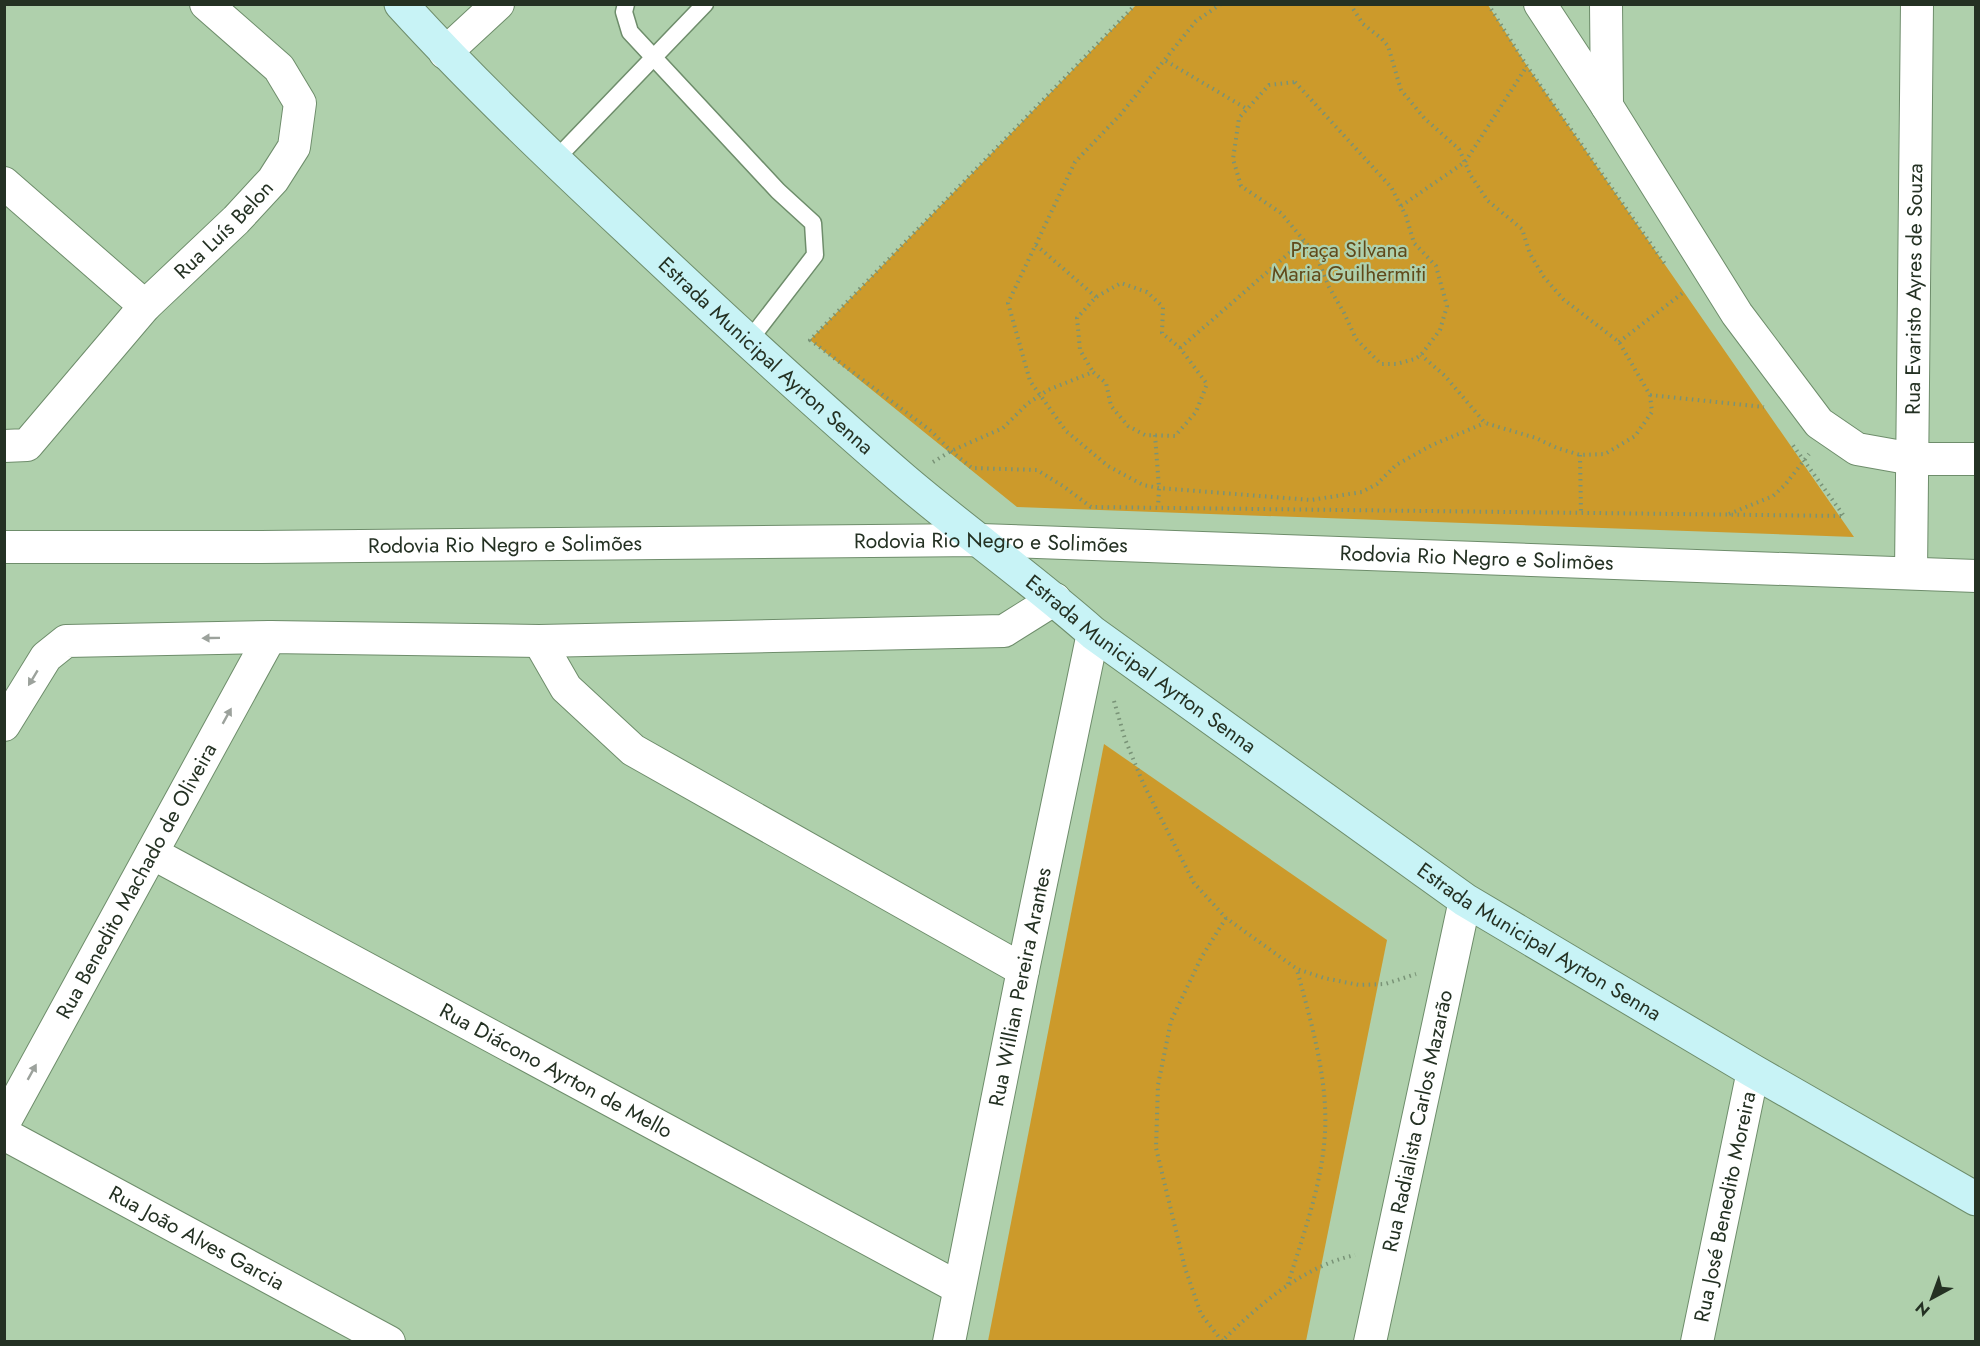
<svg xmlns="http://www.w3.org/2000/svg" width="1980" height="1346" font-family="Jost,sans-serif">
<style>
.green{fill:#cc9a2b}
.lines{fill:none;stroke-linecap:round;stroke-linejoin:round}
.service-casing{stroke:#6e8d6b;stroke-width:19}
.minor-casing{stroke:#6e8d6b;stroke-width:34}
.secondary-casing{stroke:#6e8d6b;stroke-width:35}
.path{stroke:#799377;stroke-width:4;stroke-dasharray:1.5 4.5;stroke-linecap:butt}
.service{stroke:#fff;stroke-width:16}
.minor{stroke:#fff;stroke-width:32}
.secondary{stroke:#c8f3f6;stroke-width:33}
.oneway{fill:#9ca29c}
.labels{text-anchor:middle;stroke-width:4.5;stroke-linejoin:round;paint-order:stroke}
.street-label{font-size:21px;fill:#243123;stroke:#afd0ac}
.park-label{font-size:21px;fill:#60491a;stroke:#afd0ac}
</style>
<rect width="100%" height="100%" fill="#afd0ac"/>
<g class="green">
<path d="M 1136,5 L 1488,5 L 1527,66 L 1854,537 L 1017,507 L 810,340 Z"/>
<path d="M 1104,744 L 1387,940 L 1306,1341 L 988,1341 Z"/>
</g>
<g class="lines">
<defs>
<g id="service">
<path d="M 626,4 L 624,12 L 630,32 L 778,191 L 813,223 L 815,255 L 748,342"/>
<path d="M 555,160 L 705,4"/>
</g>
<g id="minor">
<path d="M 1540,4 L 1607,106 L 1737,314 L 1819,423 L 1857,449 L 1913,459 L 1976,459"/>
<path d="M 1606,4 L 1607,106"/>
<path d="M 445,53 L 498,4"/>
<path d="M 4,183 L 145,306"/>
<path id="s1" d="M 4,446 L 27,445 L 145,306 L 236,220 L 273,180 L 294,147 L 300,103 L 279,68 L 206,4"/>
<path id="s2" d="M 4,547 L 261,547 L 980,540 L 1976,576"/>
<path id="s3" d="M 1911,573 L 1917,4"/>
<path d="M 539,641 L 566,688 L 633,750 L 1023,970"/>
<path d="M 4,725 L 46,657 L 66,641 L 270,637 L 539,641 L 1004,631 L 1055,599"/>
<path id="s4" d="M 152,853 L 959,1288"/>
<path id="s5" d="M 4,1123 L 270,637"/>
<path id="s6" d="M 4,1134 L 389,1342"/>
<path id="s7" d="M 949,1342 L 1023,970 L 1093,633"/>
<path id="s8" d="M 1370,1342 L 1465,900"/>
<path id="s9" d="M 1697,1342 L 1753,1071"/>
</g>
<g id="secondary">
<path id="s10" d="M 401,4 C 473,83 550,156 628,229 C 718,314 809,398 903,479 C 965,532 1032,579 1093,633 L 1465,900 L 1753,1071 L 1976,1199"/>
</g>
</defs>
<use href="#service" class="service-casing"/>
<use href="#minor" class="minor-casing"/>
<use href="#secondary" class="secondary-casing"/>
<g class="path">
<path d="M 1136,4 L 810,340 L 931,431 L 951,451 L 972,468 L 1037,470 L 1063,486 L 1091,507 L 1844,516 L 1792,444"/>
<path d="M 1221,4 L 1196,21 L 1120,115 L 1075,162 L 1008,303 L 1030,381 L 1066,431 L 1108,466 L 1143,485 L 1159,488 L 1311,500 L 1362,492 L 1377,484 L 1396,465 L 1432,445 L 1485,423"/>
<path d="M 1350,4 L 1363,24 L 1381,38 L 1388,46 L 1401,90 L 1425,119 L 1459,149 L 1471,176 L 1488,201 L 1522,229 L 1530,254 L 1544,277 L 1563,299 L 1619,342 L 1650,395 L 1652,412 L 1635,436 L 1605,454 L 1580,455 L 1557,448 L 1536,438 L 1485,423 L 1445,376 L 1421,355"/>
<path d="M 1488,4 L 1527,66 L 1665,264"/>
<path d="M 1166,61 L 1247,109"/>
<path d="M 1295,82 L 1391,187 L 1406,216 L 1414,243 L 1436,266 L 1447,306 L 1440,330 L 1421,355 L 1415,359 L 1396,364 L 1381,364 L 1356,339 L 1344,313 L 1329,287 L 1316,255 L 1281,213 L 1241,186 L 1233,159 L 1239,118 L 1269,85 Z"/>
<path d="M 1401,206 L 1465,162 L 1527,66"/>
<path d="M 1036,245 L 1096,297"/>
<path d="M 1619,342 L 1684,292"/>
<path d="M 1180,348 L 1303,241"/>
<path d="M 1650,395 L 1764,407"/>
<path d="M 1155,435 L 1159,488 L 1158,507"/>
<path d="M 1580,455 L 1581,513"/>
<path d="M 933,462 L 951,451 L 1003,428 L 1027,404 L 1048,390 L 1093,372 L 1106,383 L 1111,406 L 1128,426 L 1145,435 L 1175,436 L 1196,412 L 1207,384 L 1180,348 L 1162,333 L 1163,307 L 1147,292 L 1121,283 L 1096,297 L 1077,318 L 1080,350 L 1093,372"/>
<path d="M 1729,514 L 1773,496 L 1785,485 L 1809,454"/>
<path d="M 1114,701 L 1125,739 L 1143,783 L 1194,883 L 1226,918 L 1297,969 L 1324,978 L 1359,985 L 1385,984 L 1416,974"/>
<path d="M 1226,918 L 1201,958 L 1171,1021 L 1158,1085 L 1156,1148 L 1185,1268 L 1201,1314 L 1222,1341 C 1260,1304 1302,1267 1355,1255"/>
<path d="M 1288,1284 C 1303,1235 1322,1185 1325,1133 C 1328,1078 1311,1022 1297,970"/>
</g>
<use href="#service" class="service"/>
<use href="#minor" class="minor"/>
<use href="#secondary" class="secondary"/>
</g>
<defs><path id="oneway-solid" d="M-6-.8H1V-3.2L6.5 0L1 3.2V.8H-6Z" transform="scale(1.5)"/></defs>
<g class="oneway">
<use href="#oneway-solid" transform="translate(211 638) rotate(179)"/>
<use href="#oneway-solid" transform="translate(33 678) rotate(121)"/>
<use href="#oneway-solid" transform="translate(227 716) rotate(-61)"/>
<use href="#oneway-solid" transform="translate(32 1072) rotate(-61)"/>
</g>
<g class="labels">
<g class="street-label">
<text dy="7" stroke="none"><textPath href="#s1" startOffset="315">Rua Luís Belon</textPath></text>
<text dy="7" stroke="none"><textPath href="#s3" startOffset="284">Rua Evaristo Ayres de Souza</textPath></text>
<text dy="7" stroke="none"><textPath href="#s10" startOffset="507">Estrada Municipal Ayrton Senna</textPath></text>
<text dy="7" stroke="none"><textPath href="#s2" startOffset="987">Rodovia Rio Negro e Solimões</textPath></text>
<text dy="7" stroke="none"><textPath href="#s2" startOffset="501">Rodovia Rio Negro e Solimões</textPath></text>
<text dy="7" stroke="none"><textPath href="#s2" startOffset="1473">Rodovia Rio Negro e Solimões</textPath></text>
<text dy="7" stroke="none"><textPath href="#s10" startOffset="993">Estrada Municipal Ayrton Senna</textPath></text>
<text dy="7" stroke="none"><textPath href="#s5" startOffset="276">Rua Benedito Machado de Oliveira</textPath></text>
<text dy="7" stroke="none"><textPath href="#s10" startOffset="1479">Estrada Municipal Ayrton Senna</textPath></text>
<text dy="7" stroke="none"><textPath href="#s7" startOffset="362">Rua Willian Pereira Arantes</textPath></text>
<text dy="7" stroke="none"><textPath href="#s4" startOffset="459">Rua Diácono Ayrton de Mello</textPath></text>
<text dy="7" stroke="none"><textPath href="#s8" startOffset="226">Rua Radialista Carlos Mazarão</textPath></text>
<text dy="7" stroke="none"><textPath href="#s9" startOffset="138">Rua José Benedito Moreira</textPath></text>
<text dy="7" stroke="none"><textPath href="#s6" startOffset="219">Rua João Alves Garcia</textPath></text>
</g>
<g class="park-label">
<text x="1349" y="257">Praça Silvana<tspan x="1349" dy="24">Maria Guilhermiti</tspan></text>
</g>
</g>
<rect width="1980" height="1346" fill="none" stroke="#243123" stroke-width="12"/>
<g transform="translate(1932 1298) rotate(221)" stroke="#afd0ac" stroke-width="4.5" paint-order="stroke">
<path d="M0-4.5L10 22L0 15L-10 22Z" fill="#243123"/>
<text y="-9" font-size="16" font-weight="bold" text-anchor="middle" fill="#243123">N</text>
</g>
</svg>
